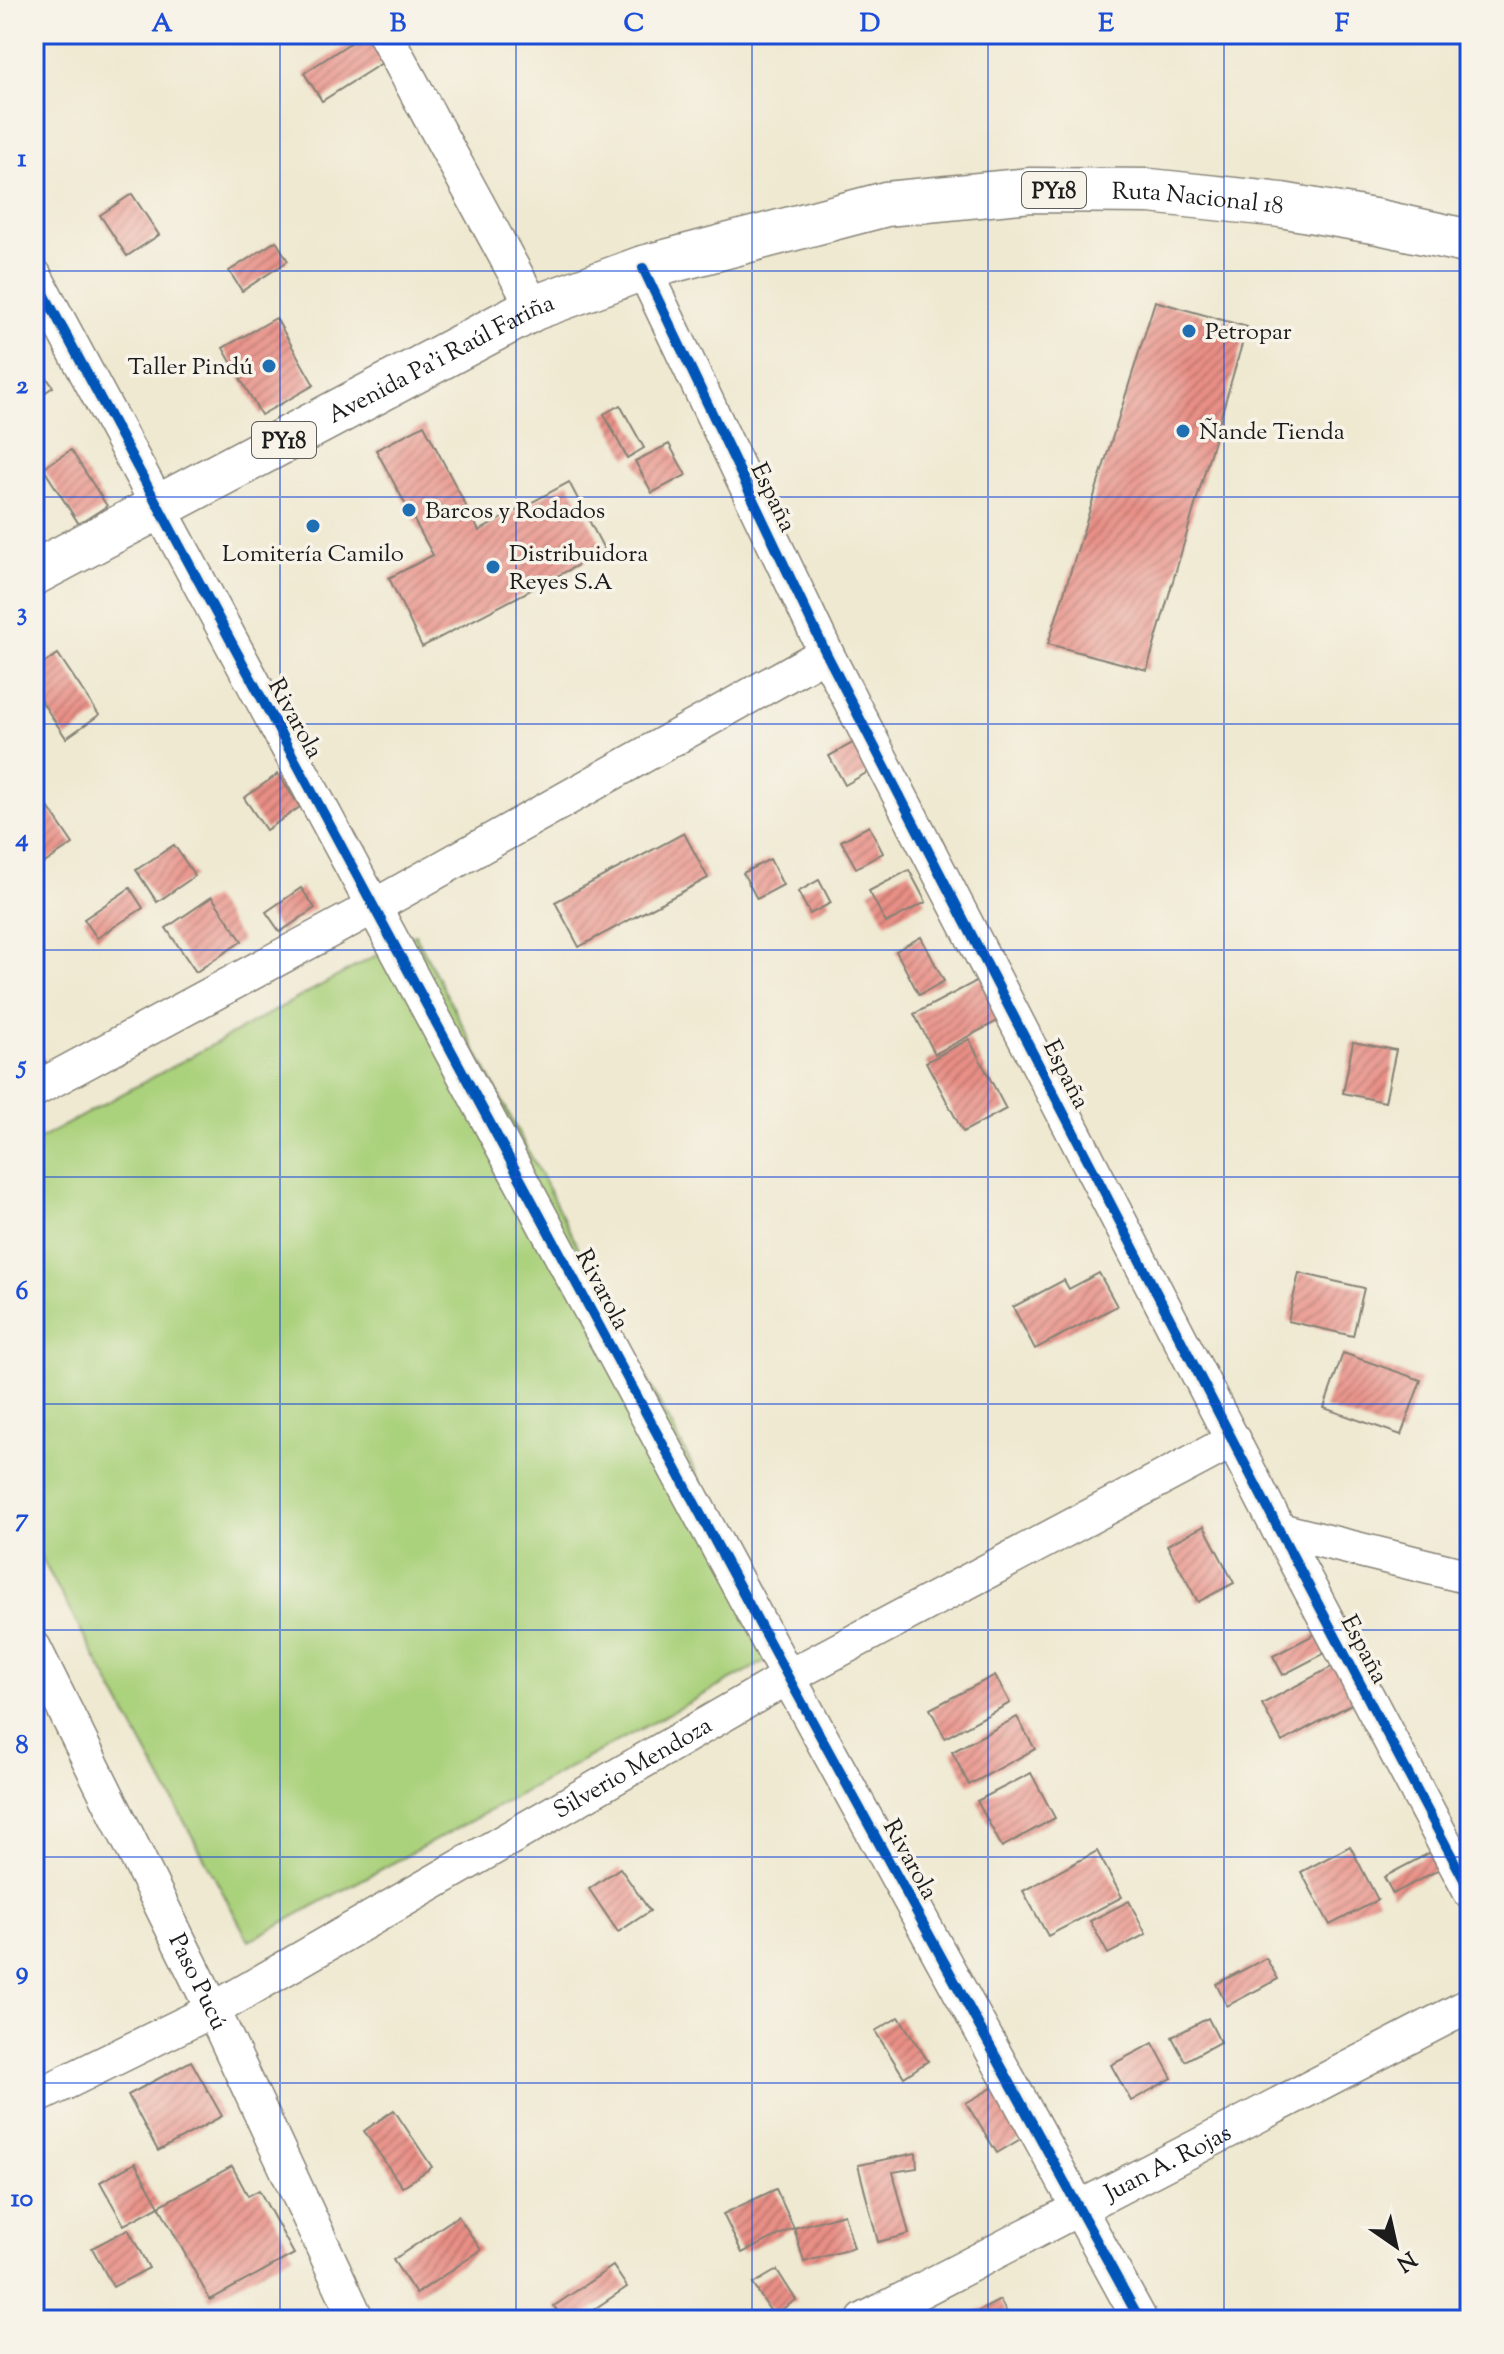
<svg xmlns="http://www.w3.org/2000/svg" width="1504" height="2354" font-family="'Sorts Mill Goudy',serif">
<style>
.grass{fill:#aad17b;stroke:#63764c;stroke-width:2}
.building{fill:url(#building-hatch)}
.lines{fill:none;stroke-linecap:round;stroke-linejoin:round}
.street-casing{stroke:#868276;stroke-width:37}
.highway-casing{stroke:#868276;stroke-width:47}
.street{stroke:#fff;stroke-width:34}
.highway{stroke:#fff;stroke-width:44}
.cycleway-casing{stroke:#f7f3e8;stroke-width:15}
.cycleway{stroke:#0057b8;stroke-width:10}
.grid{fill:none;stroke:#1d4ed8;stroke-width:2;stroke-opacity:0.55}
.poi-dot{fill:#1f6fb2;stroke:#f7f3e8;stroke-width:3}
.labels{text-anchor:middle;stroke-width:7;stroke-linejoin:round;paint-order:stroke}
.shield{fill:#f7f3e8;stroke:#5e5c59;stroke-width:2}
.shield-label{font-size:22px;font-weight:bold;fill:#1c1c1c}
.street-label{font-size:24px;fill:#1c1c1c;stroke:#f7f3e8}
.poi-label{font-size:24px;fill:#1c1c1c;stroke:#f7f3e8;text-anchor:start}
.neatline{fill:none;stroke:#1d4ed8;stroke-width:3}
.grid-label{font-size:26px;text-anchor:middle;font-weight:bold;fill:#1d4ed8}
</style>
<defs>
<pattern id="building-hatch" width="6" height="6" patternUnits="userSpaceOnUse" patternTransform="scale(2)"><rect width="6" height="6" fill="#e88f86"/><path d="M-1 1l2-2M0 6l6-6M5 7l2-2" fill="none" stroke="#bb746d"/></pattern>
</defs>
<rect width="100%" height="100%" fill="#f7f3e8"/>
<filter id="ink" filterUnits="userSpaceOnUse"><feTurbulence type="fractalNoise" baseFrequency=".0125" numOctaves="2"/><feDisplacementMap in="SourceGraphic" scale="16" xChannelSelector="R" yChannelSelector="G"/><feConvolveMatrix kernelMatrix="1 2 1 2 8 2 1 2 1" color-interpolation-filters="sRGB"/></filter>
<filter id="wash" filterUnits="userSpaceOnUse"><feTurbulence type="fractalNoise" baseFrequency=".006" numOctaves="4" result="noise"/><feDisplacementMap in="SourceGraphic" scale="32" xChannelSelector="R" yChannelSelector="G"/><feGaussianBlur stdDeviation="1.8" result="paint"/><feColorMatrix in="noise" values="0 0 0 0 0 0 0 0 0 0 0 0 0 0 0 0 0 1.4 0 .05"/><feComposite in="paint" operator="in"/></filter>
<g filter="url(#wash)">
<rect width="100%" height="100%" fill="#efe9d1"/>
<path class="grass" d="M 415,934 L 788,1649 L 249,1941 L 34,1544 L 34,1142 Z"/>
<g id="blocks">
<g class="building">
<path d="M 364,34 L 368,34 L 385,61 L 322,101 L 304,73 Z"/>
<path d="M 132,194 L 159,235 L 127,256 L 100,215 Z"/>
<path d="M 276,241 L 288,261 L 242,291 L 229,271 Z"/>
<path d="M 1155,301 L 1247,327 L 1147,670 L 1048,644 Z"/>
<path d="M 276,318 L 314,385 L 261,415 L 223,348 Z"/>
<path d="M 37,363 L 53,387 L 34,400 L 34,365 Z"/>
<path d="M 620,405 L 644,448 L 627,458 L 604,414 Z"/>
<path d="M 424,425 L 479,531 L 569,482 L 605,551 L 422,647 L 389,578 L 433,555 L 376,450 Z"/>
<path d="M 669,444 L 686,475 L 652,493 L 635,461 Z"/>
<path d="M 71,450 L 107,506 L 79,524 L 43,468 Z"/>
<path d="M 58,654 L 99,715 L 66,738 L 34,690 L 34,670 Z"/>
<path d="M 860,739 L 875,768 L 845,785 L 829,756 Z"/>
<path d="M 278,774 L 300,807 L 266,830 L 244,798 Z"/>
<path d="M 44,801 L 73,844 L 34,870 L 34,807 Z"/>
<path d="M 869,826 L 883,853 L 856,868 L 841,841 Z"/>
<path d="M 684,833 L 708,878 L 579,947 L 555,902 Z"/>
<path d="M 174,845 L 195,876 L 157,902 L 136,870 Z"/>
<path d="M 770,859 L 783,885 L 757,899 L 743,873 Z"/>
<path d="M 909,870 L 926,902 L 886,923 L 869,891 Z"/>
<path d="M 819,880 L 831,903 L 810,914 L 798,892 Z"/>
<path d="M 130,888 L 143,908 L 97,938 L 84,919 Z"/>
<path d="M 301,888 L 315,908 L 280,932 L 266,912 Z"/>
<path d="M 212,897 L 242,941 L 196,972 L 166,928 Z"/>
<path d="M 921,937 L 944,981 L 919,995 L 896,951 Z"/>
<path d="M 988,975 L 1009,1015 L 935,1054 L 914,1014 Z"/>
<path d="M 969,1039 L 1006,1109 L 963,1132 L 926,1062 Z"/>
<path d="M 1353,1042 L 1396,1050 L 1385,1102 L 1343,1093 Z"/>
<path d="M 34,1046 L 46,1063 L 34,1072 Z"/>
<path d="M 1099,1273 L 1117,1306 L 1035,1349 L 1013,1307 L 1064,1280 L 1069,1289 Z"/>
<path d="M 1299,1273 L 1364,1288 L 1353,1336 L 1288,1321 Z"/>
<path d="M 1343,1353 L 1421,1380 L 1401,1435 L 1324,1408 Z"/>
<path d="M 1204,1526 L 1234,1583 L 1198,1602 L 1167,1545 Z"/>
<path d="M 1317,1633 L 1327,1652 L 1283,1675 L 1273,1656 Z"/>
<path d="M 1346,1659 L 1366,1696 L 1282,1742 L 1262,1704 Z"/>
<path d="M 995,1675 L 1010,1703 L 945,1738 L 930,1709 Z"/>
<path d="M 1017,1717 L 1035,1749 L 969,1785 L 952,1752 Z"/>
<path d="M 1031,1773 L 1055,1818 L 1002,1847 L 977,1801 Z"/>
<path d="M 1350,1846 L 1378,1900 L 1330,1925 L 1301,1872 Z"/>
<path d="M 1097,1851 L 1122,1897 L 1048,1936 L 1023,1891 Z"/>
<path d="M 1431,1852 L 1440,1869 L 1393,1894 L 1384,1877 Z"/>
<path d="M 620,1868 L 650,1911 L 618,1932 L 589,1889 Z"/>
<path d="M 1129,1901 L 1146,1934 L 1108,1954 L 1090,1921 Z"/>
<path d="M 1266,1958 L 1278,1979 L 1227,2006 L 1216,1984 Z"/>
<path d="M 899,2017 L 928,2061 L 904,2077 L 875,2031 Z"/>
<path d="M 1208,2018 L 1220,2042 L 1185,2061 L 1172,2037 Z"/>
<path d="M 1153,2043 L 1172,2078 L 1131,2101 L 1111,2065 Z"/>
<path d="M 191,2061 L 222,2116 L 158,2151 L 128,2095 Z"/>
<path d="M 997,2085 L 1027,2135 L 997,2153 L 966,2103 Z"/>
<path d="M 394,2110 L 432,2167 L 402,2187 L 364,2131 Z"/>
<path d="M 916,2153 L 917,2168 L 893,2172 L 909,2234 L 878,2242 L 858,2165 Z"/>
<path d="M 135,2163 L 159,2206 L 124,2225 L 100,2182 Z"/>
<path d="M 232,2166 L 248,2196 L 259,2190 L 294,2254 L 210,2300 L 159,2206 Z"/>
<path d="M 776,2189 L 794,2228 L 742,2253 L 723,2214 Z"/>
<path d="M 844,2214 L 854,2248 L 804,2262 L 794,2228 Z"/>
<path d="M 458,2216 L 481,2250 L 416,2294 L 393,2260 Z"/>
<path d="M 128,2229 L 149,2268 L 113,2287 L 92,2248 Z"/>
<path d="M 613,2266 L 627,2287 L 578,2320 L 563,2320 L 554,2306 Z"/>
<path d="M 777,2270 L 796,2300 L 773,2315 L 753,2284 Z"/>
<path d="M 1000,2300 L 1011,2320 L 977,2320 L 973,2314 Z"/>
</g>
</g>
</g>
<g filter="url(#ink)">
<use href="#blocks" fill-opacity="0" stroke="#868276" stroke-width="2"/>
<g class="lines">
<defs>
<g id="street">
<path d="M 385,34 L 534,308"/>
<path d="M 643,268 L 826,653 L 1279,1530 L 1470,1891"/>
<path d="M 34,275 L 788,1677 L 1140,2320"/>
<path d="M 34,1090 L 375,906 L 826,653"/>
<path d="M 1279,1530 L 1470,1577"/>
<path id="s1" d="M 34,1648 L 213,2010 L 357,2320"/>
<path id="s2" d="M 34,2098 L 213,2010 L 788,1677 L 1234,1440"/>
<path id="s3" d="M 864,2320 L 1470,2005"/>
</g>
<g id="highway">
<path id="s4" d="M 34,573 L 534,308 L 643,268 L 886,204 L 1031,190 L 1150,191 L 1281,205 L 1379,222 L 1470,242"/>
</g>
</defs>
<use href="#street" class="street-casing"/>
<use href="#highway" class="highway-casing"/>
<use href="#street" class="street"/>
<use href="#highway" class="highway"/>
<defs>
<g id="cycleway">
<path d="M 643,268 L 826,653 L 1279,1530 L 1470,1891"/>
<path d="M 34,275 L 788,1677 L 1140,2320"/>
</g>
</defs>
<use href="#cycleway" class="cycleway-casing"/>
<use href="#cycleway" class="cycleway"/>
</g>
</g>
<path class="grid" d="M 280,34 L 280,2320M 516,34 L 516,2320M 752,34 L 752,2320M 988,34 L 988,2320M 1224,34 L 1224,2320M 34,271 L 1470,271M 34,497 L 1470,497M 34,724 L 1470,724M 34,950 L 1470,950M 34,1177 L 1470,1177M 34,1404 L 1470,1404M 34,1630 L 1470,1630M 34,1857 L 1470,1857M 34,2083 L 1470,2083"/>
<g class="poi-dot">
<circle cx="1189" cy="331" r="8"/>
<circle cx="269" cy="366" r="8"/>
<circle cx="1183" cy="431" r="8"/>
<circle cx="409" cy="510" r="8"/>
<circle cx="313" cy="526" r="8"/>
<circle cx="493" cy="567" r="8"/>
</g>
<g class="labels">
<g class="shield">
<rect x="1022" y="172" width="64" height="36" rx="6"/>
<rect x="252" y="422" width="64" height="36" rx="6"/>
</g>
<g class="shield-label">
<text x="1054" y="198">PY18</text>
<text x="284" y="448">PY18</text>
</g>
<g class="street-label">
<text dy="8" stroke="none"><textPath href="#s4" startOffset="1246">Ruta Nacional 18</textPath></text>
<text dy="8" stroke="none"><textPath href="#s4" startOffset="460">Avenida Pa'i Raúl Fariña</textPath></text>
<text transform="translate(774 497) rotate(64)" y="8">España</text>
<text transform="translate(296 718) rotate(61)" y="8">Rivarola</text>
<text transform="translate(1067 1074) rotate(63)" y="8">España</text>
<text transform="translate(603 1289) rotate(62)" y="8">Rivarola</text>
<text transform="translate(1365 1649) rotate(62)" y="8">España</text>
<text dy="8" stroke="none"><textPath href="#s2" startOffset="684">Silverio Mendoza</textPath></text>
<text transform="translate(911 1859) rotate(61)" y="8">Rivarola</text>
<text dy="8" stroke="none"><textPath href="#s1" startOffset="372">Paso Pucú</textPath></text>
<text dy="8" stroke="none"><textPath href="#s3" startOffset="342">Juan A. Rojas</textPath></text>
</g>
<g class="poi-label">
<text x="1205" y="339">Petropar</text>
<text x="253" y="374" text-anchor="end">Taller Pindú</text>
<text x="1199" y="439">Ñande Tienda</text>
<text x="425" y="518">Barcos y Rodados</text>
<text x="313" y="561" text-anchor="middle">Lomitería Camilo</text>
<text x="509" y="561">Distribuidora<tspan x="509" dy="28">Reyes S.A</tspan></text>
</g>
</g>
<rect width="1504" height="2354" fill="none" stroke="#f7f3e8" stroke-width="88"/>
<g transform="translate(1396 2246) rotate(146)" stroke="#f7f3e8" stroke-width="6" paint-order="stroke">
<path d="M0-6L14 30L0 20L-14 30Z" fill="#1c1c1c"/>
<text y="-12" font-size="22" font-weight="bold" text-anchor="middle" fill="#1c1c1c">N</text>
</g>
<rect x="44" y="44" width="1416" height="2266" class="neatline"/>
<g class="grid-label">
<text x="162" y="31">A</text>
<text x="398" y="31">B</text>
<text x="634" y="31">C</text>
<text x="870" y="31">D</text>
<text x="1106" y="31">E</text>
<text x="1342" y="31">F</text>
<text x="22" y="166">1</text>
<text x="22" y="393">2</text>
<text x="22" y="620">3</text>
<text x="22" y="846">4</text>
<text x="22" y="1073">5</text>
<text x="22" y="1299">6</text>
<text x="22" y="1526">7</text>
<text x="22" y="1753">8</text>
<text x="22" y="1979">9</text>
<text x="22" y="2206">10</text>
</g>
</svg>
